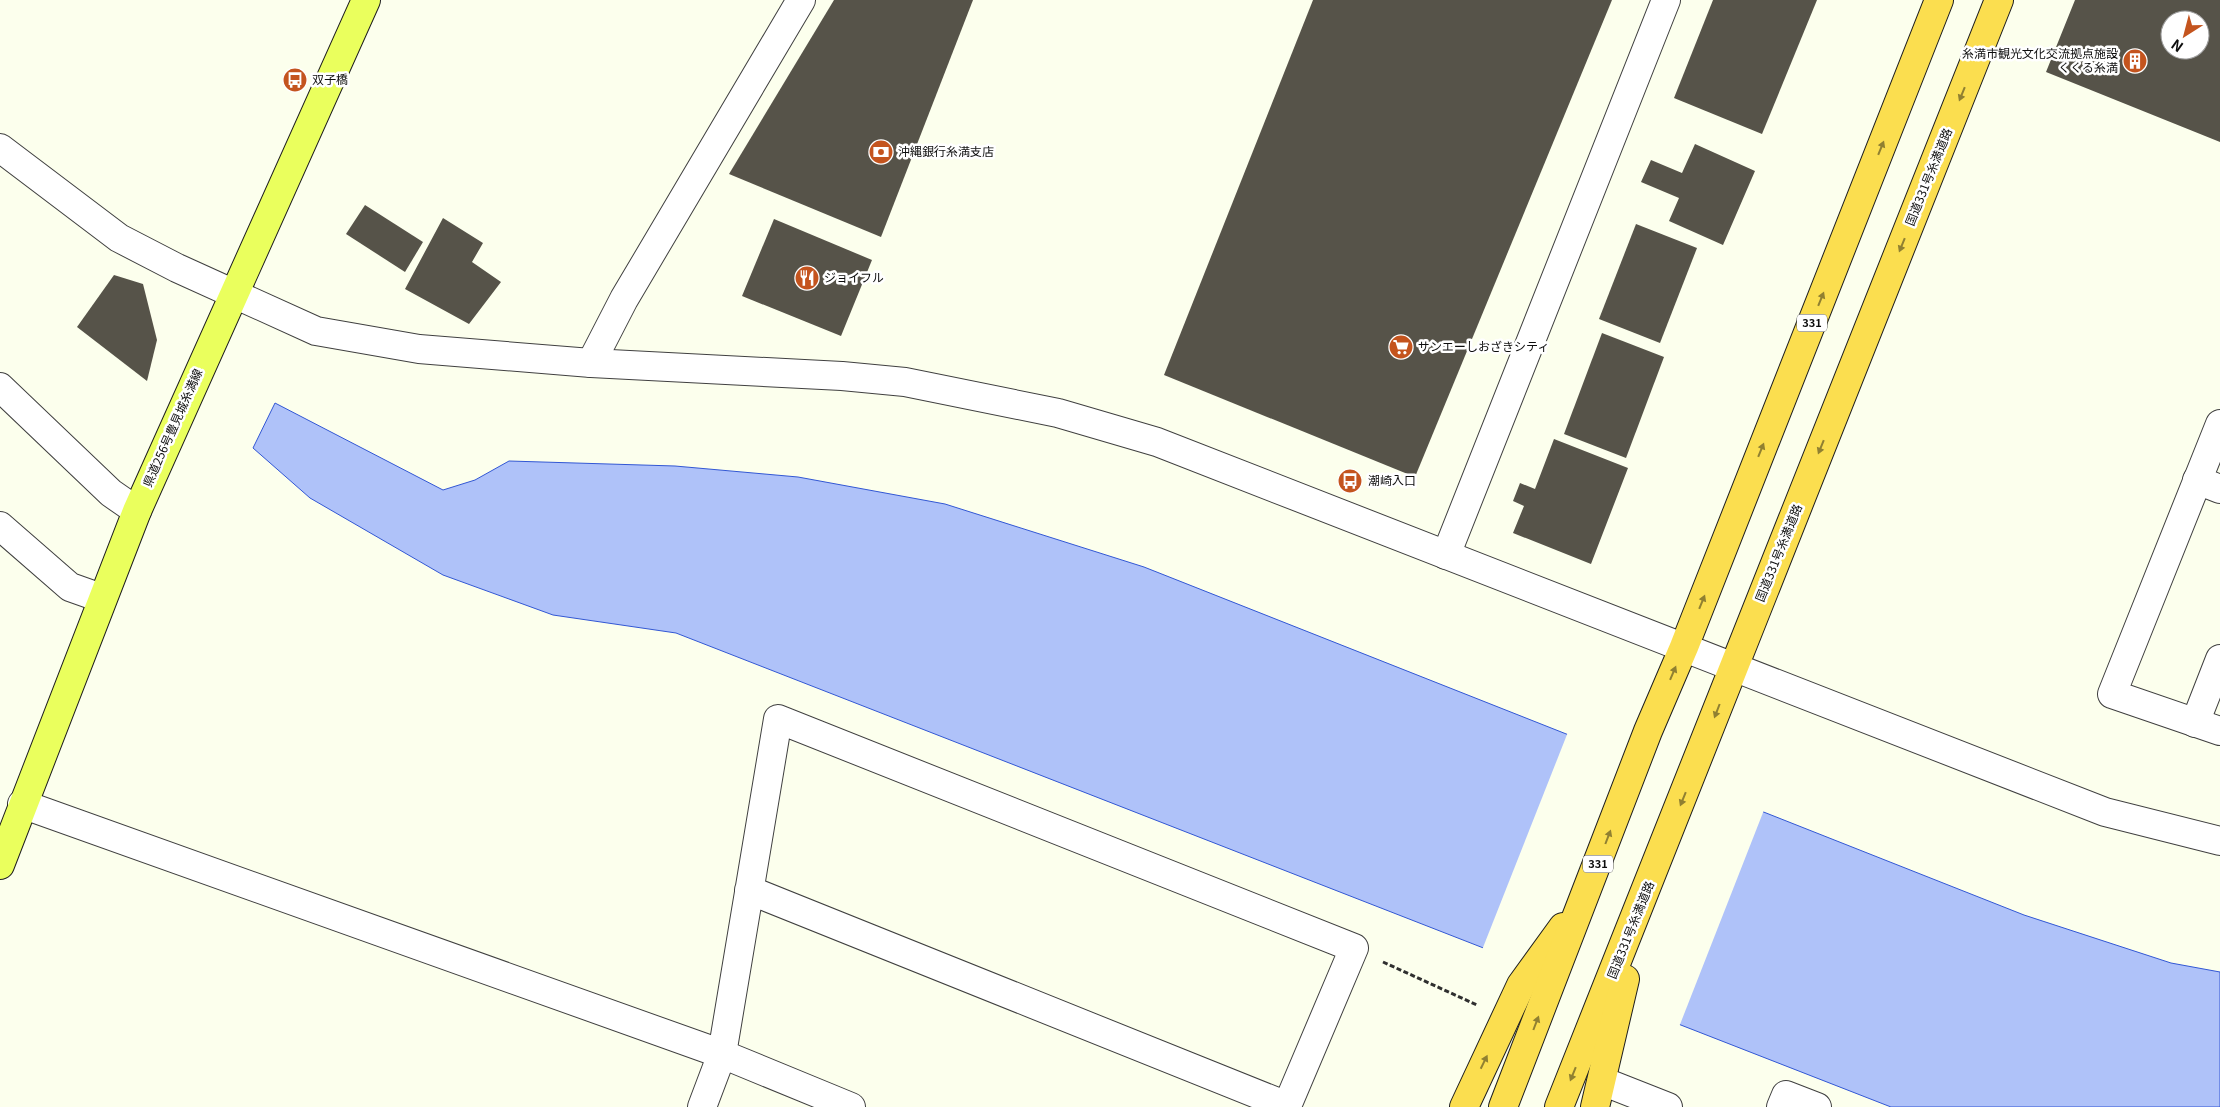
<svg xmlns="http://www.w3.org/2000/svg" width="2220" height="1107" font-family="Georgia,'Noto Sans JP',serif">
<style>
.water{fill:#afc2f9;stroke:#3257d4}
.pier{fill:#fcffed}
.building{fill:#565349;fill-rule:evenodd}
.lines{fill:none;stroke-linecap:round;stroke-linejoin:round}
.minor-casing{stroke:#404040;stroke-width:30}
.major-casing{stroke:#1e1e1e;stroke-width:30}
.highway-casing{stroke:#1e1e1e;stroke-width:30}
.path{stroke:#2f2f2f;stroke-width:3;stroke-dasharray:5 2.5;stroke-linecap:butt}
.minor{stroke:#fff;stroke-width:28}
.major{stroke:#eaff5d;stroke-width:28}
.highway{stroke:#fbde4f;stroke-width:28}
.oneway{fill:#908031}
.labels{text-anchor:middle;stroke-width:5;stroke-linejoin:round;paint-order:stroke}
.shield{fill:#fff;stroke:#565656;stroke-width:1}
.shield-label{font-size:11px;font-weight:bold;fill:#0d0d0d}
.poi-label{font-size:12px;fill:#0d0d0d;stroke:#fff;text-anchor:start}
.street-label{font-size:12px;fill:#0d0d0d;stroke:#fff}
</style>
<rect width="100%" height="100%" fill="#fcffed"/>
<path class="water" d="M 275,403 L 443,490 L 475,480 L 509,461 L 675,466 L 798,477 L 945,504 L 1144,567 L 2024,915 L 2171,963 L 2220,972 L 2220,1107 L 1891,1107 L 676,633 L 553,615 L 443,575 L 310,498 L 253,448 Z"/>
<path class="pier" d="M 1568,732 L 1764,810 L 1679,1027 L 1482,950 Z"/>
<g class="building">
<path d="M 834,0 L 973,0 L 881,237 L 729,174 Z"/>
<path d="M 1313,0 L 1612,0 L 1415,477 L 1164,375 Z"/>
<path d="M 1713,0 L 1817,0 L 1762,134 L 1674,98 Z"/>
<path d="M 2075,0 L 2220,0 L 2220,142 L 2046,72 ZM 2170,20 L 2200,20 L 2200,50 L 2170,50 Z"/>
<path d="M 1695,144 L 1755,171 L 1723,245 L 1669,221 L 1679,198 L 1641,182 L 1651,160 L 1682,173 Z"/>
<path d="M 365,205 L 423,242 L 405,272 L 346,234 Z"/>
<path d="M 443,218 L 483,243 L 472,262 L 501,282 L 469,324 L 405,289 Z"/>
<path d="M 774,219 L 872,260 L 841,336 L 742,296 Z"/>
<path d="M 1636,224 L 1697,248 L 1660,343 L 1599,319 Z"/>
<path d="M 114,275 L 143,284 L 157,340 L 147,381 L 77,327 Z"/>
<path d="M 1602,333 L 1664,357 L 1626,458 L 1564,434 Z"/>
<path d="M 1554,439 L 1628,468 L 1591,564 L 1513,533 L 1524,506 L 1513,501 L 1520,483 L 1535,489 Z"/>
</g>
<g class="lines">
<defs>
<g id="minor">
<path d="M 0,148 L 119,238 L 177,268 L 316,331 L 419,349 L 591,363 L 842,376 L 905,382 L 1058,413 L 1157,442 L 2105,812 L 2220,841"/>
<path d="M 591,363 L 624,299 L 801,0"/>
<path d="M 0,387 L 111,493 L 137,511"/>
<path d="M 2220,424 L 2112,694 L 2220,731"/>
<path d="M 2197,480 L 2220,489"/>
<path d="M 0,526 L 70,587 L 101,598"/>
<path d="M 1446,555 L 1666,0"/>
<path d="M 2195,723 L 2220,659"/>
<path d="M 22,804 L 722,1054 L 851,1107"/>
<path d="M 1602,1081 L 1668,1107"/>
<path d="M 702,1107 L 722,1054 L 778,719 L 1354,948 L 1287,1106 L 749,890"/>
<path d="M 1781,1107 L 1786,1095 L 1817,1107"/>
</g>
<path id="major" d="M 0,865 L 137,511 L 366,0"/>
<g id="highway">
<path d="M 1464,1107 L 1521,985 L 1563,927"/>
<path d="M 1503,1107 L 1648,731 L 1684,647 L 1939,0"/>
<path d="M 1559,1107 L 1999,0"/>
<path d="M 1595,1107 L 1625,979"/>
</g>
</defs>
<use href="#minor" class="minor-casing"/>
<use href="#major" class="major-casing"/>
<use href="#highway" class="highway-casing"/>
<path class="path" d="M 1383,962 L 1477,1005"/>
<use href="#minor" class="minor"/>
<use href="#major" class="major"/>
<use href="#highway" class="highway"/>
</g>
<defs><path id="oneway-solid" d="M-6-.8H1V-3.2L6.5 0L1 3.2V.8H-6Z" transform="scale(1.25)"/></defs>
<g class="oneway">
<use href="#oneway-solid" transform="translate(1962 94) rotate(112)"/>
<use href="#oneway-solid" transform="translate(1881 148) rotate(-68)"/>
<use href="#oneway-solid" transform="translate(1902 245) rotate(112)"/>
<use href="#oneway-solid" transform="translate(1821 299) rotate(-68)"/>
<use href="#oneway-solid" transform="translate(1821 447) rotate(112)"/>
<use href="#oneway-solid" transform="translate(1761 450) rotate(-68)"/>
<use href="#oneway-solid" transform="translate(1702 602) rotate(-68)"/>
<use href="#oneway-solid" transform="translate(1673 673) rotate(-67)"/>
<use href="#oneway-solid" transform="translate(1717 711) rotate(111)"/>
<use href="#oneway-solid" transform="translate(1683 799) rotate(112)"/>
<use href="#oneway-solid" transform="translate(1608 837) rotate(-69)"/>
<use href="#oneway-solid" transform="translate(1536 1023) rotate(-69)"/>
<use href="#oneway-solid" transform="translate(1484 1062) rotate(-64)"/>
<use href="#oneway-solid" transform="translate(1573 1074) rotate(112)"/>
</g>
<defs>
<symbol id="building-disc" viewBox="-11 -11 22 22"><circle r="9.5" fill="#c4541e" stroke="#fff"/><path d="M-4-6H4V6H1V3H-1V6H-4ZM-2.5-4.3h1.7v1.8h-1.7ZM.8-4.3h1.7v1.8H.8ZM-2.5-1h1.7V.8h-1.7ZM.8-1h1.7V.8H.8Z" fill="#fff"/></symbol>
<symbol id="bus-disc" viewBox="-11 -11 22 22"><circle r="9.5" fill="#c4541e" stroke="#fff"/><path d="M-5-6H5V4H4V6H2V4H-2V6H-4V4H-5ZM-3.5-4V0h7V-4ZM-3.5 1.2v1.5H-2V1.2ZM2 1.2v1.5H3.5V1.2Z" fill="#fff"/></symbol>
<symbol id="bank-disc" viewBox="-11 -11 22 22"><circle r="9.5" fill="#c4541e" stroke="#fff"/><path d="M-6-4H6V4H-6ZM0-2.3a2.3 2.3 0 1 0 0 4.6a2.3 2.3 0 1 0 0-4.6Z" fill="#fff"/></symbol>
<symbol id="restaurant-disc" viewBox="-11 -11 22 22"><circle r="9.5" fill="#c4541e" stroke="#fff"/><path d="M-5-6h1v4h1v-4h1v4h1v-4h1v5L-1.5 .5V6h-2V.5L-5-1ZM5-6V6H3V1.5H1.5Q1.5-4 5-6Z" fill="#fff"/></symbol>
<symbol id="supermarket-disc" viewBox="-11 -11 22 22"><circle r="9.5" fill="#c4541e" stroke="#fff"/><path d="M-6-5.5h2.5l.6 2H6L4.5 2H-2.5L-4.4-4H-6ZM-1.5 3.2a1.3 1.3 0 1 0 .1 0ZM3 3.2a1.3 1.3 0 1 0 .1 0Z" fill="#fff"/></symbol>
</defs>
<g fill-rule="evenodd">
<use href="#building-disc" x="2121" y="47" width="28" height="28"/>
<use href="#bus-disc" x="281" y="66" width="28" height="28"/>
<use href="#bank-disc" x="867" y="138" width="28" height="28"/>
<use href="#restaurant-disc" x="793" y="264" width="28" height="28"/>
<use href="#supermarket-disc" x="1387" y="333" width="28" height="28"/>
<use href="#bus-disc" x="1336" y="467" width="28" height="28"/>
</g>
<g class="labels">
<g class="shield">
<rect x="1797" y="314.5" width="30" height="17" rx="4"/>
<rect x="1583" y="855.5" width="30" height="17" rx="4"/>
</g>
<g class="shield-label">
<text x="1812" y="327">331</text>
<text x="1598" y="868">331</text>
</g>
<g class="poi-label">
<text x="2118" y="58" text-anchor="end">糸満市観光文化交流拠点施設<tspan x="2118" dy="14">くくる糸満</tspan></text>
<text x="312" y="84">双子橋</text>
<text x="898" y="156">沖縄銀行糸満支店</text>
<text x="824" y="282">ジョイフル</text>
<text x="1418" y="351">サンエーしおざきシティ</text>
<text x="1368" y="485">潮崎入口</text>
</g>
<g class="street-label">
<text transform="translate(1929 177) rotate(-68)" y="4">国道331号糸満道路</text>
<text transform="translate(173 428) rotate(-66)" y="4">県道256号豊見城糸満線</text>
<text transform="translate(1779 553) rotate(-68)" y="4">国道331号糸満道路</text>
<text transform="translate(1631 930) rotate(-68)" y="4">国道331号糸満道路</text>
</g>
</g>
<g transform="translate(2185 35) rotate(216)"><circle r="24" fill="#ffffff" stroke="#9e9e9e"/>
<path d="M0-4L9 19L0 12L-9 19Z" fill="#c4541e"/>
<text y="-8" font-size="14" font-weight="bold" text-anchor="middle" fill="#0d0d0d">N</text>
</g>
</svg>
